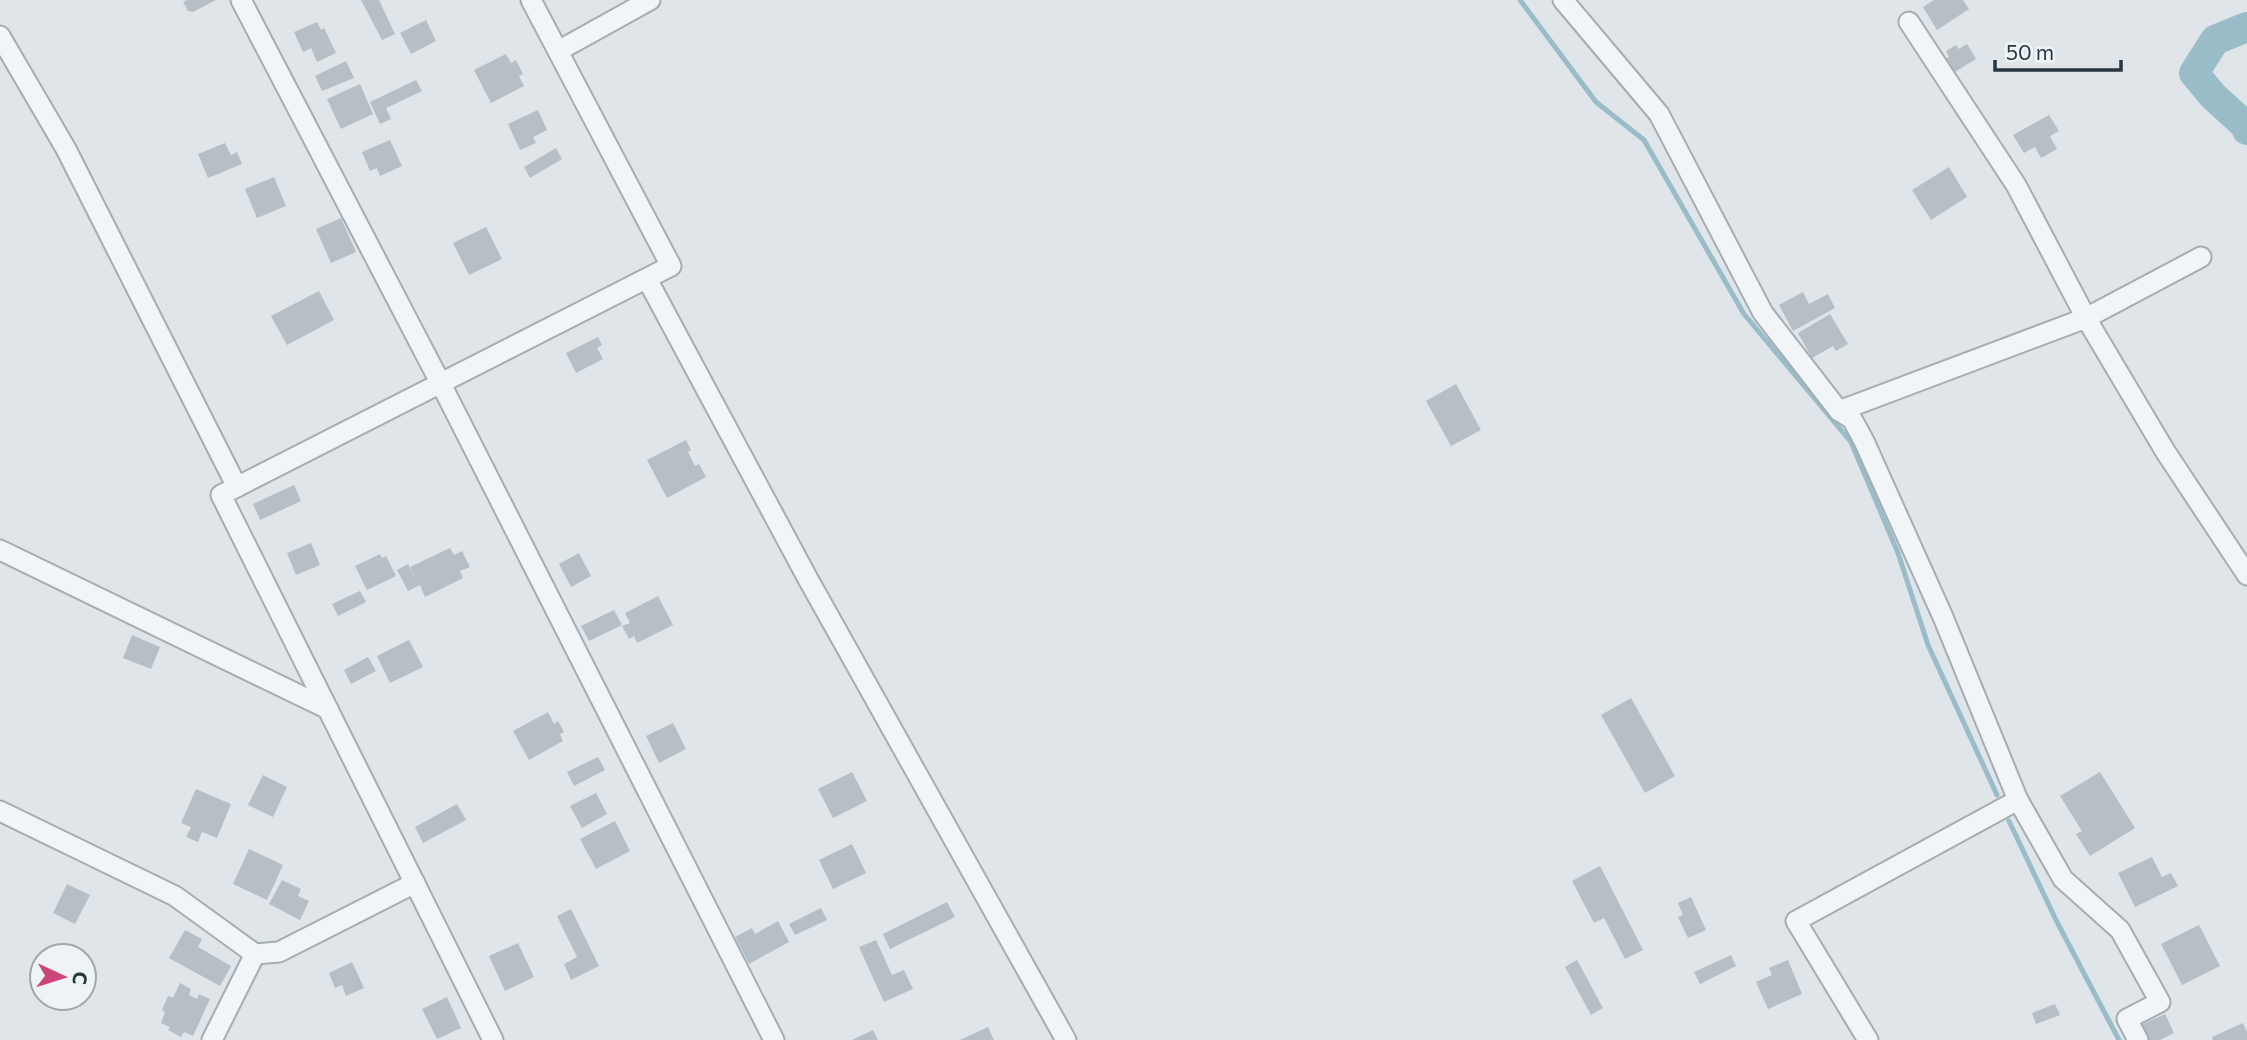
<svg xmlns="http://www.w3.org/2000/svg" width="2247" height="1040" font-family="Commissioner,sans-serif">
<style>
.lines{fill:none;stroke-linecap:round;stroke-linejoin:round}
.stream{stroke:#9abcc8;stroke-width:5}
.river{stroke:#9abcc8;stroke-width:30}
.building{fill:#b6bfc5}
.street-casing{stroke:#a4adb2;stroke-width:23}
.street{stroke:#f2f5f7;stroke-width:19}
</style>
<rect width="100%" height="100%" fill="#dfe5e8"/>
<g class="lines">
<g class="stream">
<path d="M 1520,0 L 1596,102 L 1644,140 L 1744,314 L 1851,442 L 1898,553 L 1928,645 L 1997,795"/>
<path d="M 2009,821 L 2056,920 L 2119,1040"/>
</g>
<path class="river" d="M 2247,27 L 2215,40 L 2194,73 L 2213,96 L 2246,126 L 2247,130"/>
</g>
<g class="building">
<path d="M 187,0 L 216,0 L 193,12 L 188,11 L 183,2 Z"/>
<path d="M 361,0 L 379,0 L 395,34 L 382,40 Z"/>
<path d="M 1934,0 L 1963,0 L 1969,9 L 1937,30 L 1923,7 Z"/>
<path d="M 426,20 L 436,41 L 411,54 L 400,33 Z"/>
<path d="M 317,22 L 321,30 L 324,28 L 336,53 L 317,62 L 311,48 L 303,52 L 294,32 Z"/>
<path d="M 1967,44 L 1976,59 L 1953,73 L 1945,59 L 1949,57 L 1946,51 L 1956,45 L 1959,49 Z"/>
<path d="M 506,54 L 511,63 L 516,60 L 523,74 L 519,76 L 524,86 L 491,103 L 474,70 Z"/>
<path d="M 346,61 L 354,78 L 322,91 L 315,76 Z"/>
<path d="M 416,80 L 422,91 L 386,108 L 391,119 L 380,124 L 370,102 Z"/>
<path d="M 360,84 L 373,114 L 341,129 L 327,99 Z"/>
<path d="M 538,110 L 547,130 L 533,137 L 536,143 L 520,150 L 508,124 Z"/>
<path d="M 2049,115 L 2059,131 L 2050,136 L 2057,149 L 2041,158 L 2035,147 L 2024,153 L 2013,135 Z"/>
<path d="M 390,140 L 402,166 L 380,176 L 377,168 L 370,171 L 362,152 Z"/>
<path d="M 225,143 L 231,155 L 237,152 L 242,164 L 208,178 L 198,154 Z"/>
<path d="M 556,148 L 562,159 L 530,178 L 524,167 Z"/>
<path d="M 1949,167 L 1967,197 L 1931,220 L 1912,190 Z"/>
<path d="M 274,177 L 286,206 L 257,218 L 245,189 Z"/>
<path d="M 341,218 L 356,252 L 331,263 L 316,229 Z"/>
<path d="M 486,227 L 502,259 L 469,275 L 453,243 Z"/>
<path d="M 319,291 L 334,320 L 287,345 L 271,316 Z"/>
<path d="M 1803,292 L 1809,304 L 1828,294 L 1835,308 L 1793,331 L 1779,305 Z"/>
<path d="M 1830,314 L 1848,344 L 1836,351 L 1833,346 L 1812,358 L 1798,333 Z"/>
<path d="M 598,337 L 602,345 L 597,348 L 603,359 L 576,373 L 566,353 Z"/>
<path d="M 1456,384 L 1481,430 L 1451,446 L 1426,401 Z"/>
<path d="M 686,440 L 691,450 L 688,452 L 695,466 L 699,464 L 706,477 L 667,498 L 647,460 Z"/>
<path d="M 294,485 L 301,501 L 260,520 L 253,504 Z"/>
<path d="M 311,543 L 320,565 L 296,575 L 287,553 Z"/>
<path d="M 450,548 L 454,555 L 462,551 L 470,567 L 460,571 L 463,578 L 425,597 L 420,585 L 408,591 L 397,570 L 408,564 L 416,581 L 410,567 Z"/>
<path d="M 579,553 L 591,576 L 571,587 L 559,564 Z"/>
<path d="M 380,554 L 382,558 L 386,556 L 396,576 L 367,590 L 355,566 Z"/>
<path d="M 360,591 L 366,602 L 338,616 L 332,604 Z"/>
<path d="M 658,596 L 673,625 L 637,643 L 634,636 L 629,639 L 622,626 L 630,623 L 625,613 Z"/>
<path d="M 614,610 L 622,625 L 589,641 L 581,626 Z"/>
<path d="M 132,635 L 160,647 L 151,669 L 123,658 Z"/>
<path d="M 409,640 L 423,667 L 390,683 L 377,656 Z"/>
<path d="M 368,657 L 376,671 L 351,684 L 344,670 Z"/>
<path d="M 1631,698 L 1675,776 L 1645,793 L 1601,715 Z"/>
<path d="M 548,712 L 554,724 L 558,721 L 564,732 L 560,734 L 563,741 L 529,760 L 513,731 Z"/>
<path d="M 673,723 L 686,749 L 659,763 L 646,736 Z"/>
<path d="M 598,757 L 605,770 L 574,786 L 567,772 Z"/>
<path d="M 852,772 L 867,801 L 833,818 L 818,789 Z"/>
<path d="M 2100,772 L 2135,828 L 2090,856 L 2076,834 L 2082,831 L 2060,796 Z"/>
<path d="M 263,775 L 287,787 L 273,817 L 248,805 Z"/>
<path d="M 196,789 L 231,804 L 217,838 L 202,832 L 198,842 L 186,837 L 191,827 L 181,823 Z"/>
<path d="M 596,793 L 607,814 L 582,828 L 570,806 Z"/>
<path d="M 457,804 L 466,820 L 423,843 L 415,827 Z"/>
<path d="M 615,821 L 630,851 L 596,869 L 580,839 Z"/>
<path d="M 852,844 L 866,873 L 833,889 L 819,860 Z"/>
<path d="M 249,849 L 283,865 L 267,900 L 233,884 Z"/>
<path d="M 2152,857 L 2162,877 L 2171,873 L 2178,886 L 2135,907 L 2118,873 Z"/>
<path d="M 1600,866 L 1643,950 L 1625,959 L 1604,918 L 1594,923 L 1572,881 Z"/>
<path d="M 282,880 L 301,889 L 298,896 L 309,901 L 300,920 L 269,904 Z"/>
<path d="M 67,884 L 90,895 L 75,924 L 53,913 Z"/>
<path d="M 1691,897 L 1706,930 L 1688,938 L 1678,917 L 1683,915 L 1678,903 Z"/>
<path d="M 947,902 L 955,917 L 890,949 L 883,934 Z"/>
<path d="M 821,908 L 827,920 L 795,935 L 789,924 Z"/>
<path d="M 571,909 L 599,966 L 571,980 L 564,964 L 577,957 L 557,916 Z"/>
<path d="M 778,921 L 789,942 L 749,964 L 735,937 L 752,928 L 755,934 Z"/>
<path d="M 2199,925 L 2220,966 L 2182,985 L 2161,944 Z"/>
<path d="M 185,930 L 202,939 L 198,947 L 231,966 L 220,986 L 169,958 Z"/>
<path d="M 876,940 L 892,975 L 904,970 L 913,989 L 884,1002 L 859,947 Z"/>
<path d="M 518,943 L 534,977 L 505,991 L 489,956 Z"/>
<path d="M 1731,955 L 1736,966 L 1700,984 L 1694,972 Z"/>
<path d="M 1577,960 L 1603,1008 L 1591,1015 L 1565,967 Z"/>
<path d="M 1788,960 L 1802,994 L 1768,1009 L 1756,982 L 1772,975 L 1769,968 Z"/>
<path d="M 352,962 L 364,988 L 346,996 L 342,985 L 335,988 L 329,973 Z"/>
<path d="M 180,983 L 191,989 L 189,995 L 197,999 L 199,994 L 210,999 L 193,1036 L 184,1032 L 181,1037 L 168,1030 L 170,1027 L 161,1023 L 165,1012 L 162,1010 L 168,996 L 173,998 Z"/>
<path d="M 447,997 L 461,1028 L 437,1039 L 422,1009 Z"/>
<path d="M 2055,1004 L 2060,1015 L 2036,1024 L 2032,1013 Z"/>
<path d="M 2165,1014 L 2174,1033 L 2160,1040 L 2140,1040 L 2134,1028 Z"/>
<path d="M 2243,1023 L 2247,1032 L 2247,1040 L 2213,1040 L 2212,1037 Z"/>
<path d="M 988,1027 L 994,1040 L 960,1040 Z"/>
<path d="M 873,1030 L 878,1040 L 852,1040 Z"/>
</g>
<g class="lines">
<defs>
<g id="street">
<path d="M 241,0 L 442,386 L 774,1040"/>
<path d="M 1563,0 L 1659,114 L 1763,313 L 1839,411 L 1852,419 L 1864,441 L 1943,617 L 2018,800 L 2063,879 L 2120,930 L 2160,1002 L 2127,1019 L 2138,1040"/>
<path d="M 1909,22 L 2016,185 L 2086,318 L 2165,451 L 2247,575"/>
<path d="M 0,36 L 66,149 L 237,487"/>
<path d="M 558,51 L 650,0"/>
<path d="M 647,279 L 808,579 L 1066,1040"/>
<path d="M 1839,411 L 2086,318 L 2201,257"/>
<path d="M 0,550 L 328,709"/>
<path d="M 0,811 L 175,896 L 255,954 L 279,952 L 415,883"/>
<path d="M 212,1040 L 255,954"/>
<path d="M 493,1040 L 221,495 L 671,266 L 531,0"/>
<path d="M 1868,1040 L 1796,921 L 2018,800"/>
</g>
</defs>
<use href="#street" class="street-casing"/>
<use href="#street" class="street"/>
</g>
<g transform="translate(63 977) rotate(94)"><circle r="33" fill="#eef3f6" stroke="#9fa7ad" stroke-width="2"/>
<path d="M0-5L12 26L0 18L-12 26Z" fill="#cd447a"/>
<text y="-10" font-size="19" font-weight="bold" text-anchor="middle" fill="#28363f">С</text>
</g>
<path d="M1995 60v10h126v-10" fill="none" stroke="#28363f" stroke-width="3.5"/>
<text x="2006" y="60" font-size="21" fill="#28363f" stroke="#eef3f6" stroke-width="5" paint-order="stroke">50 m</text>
</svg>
